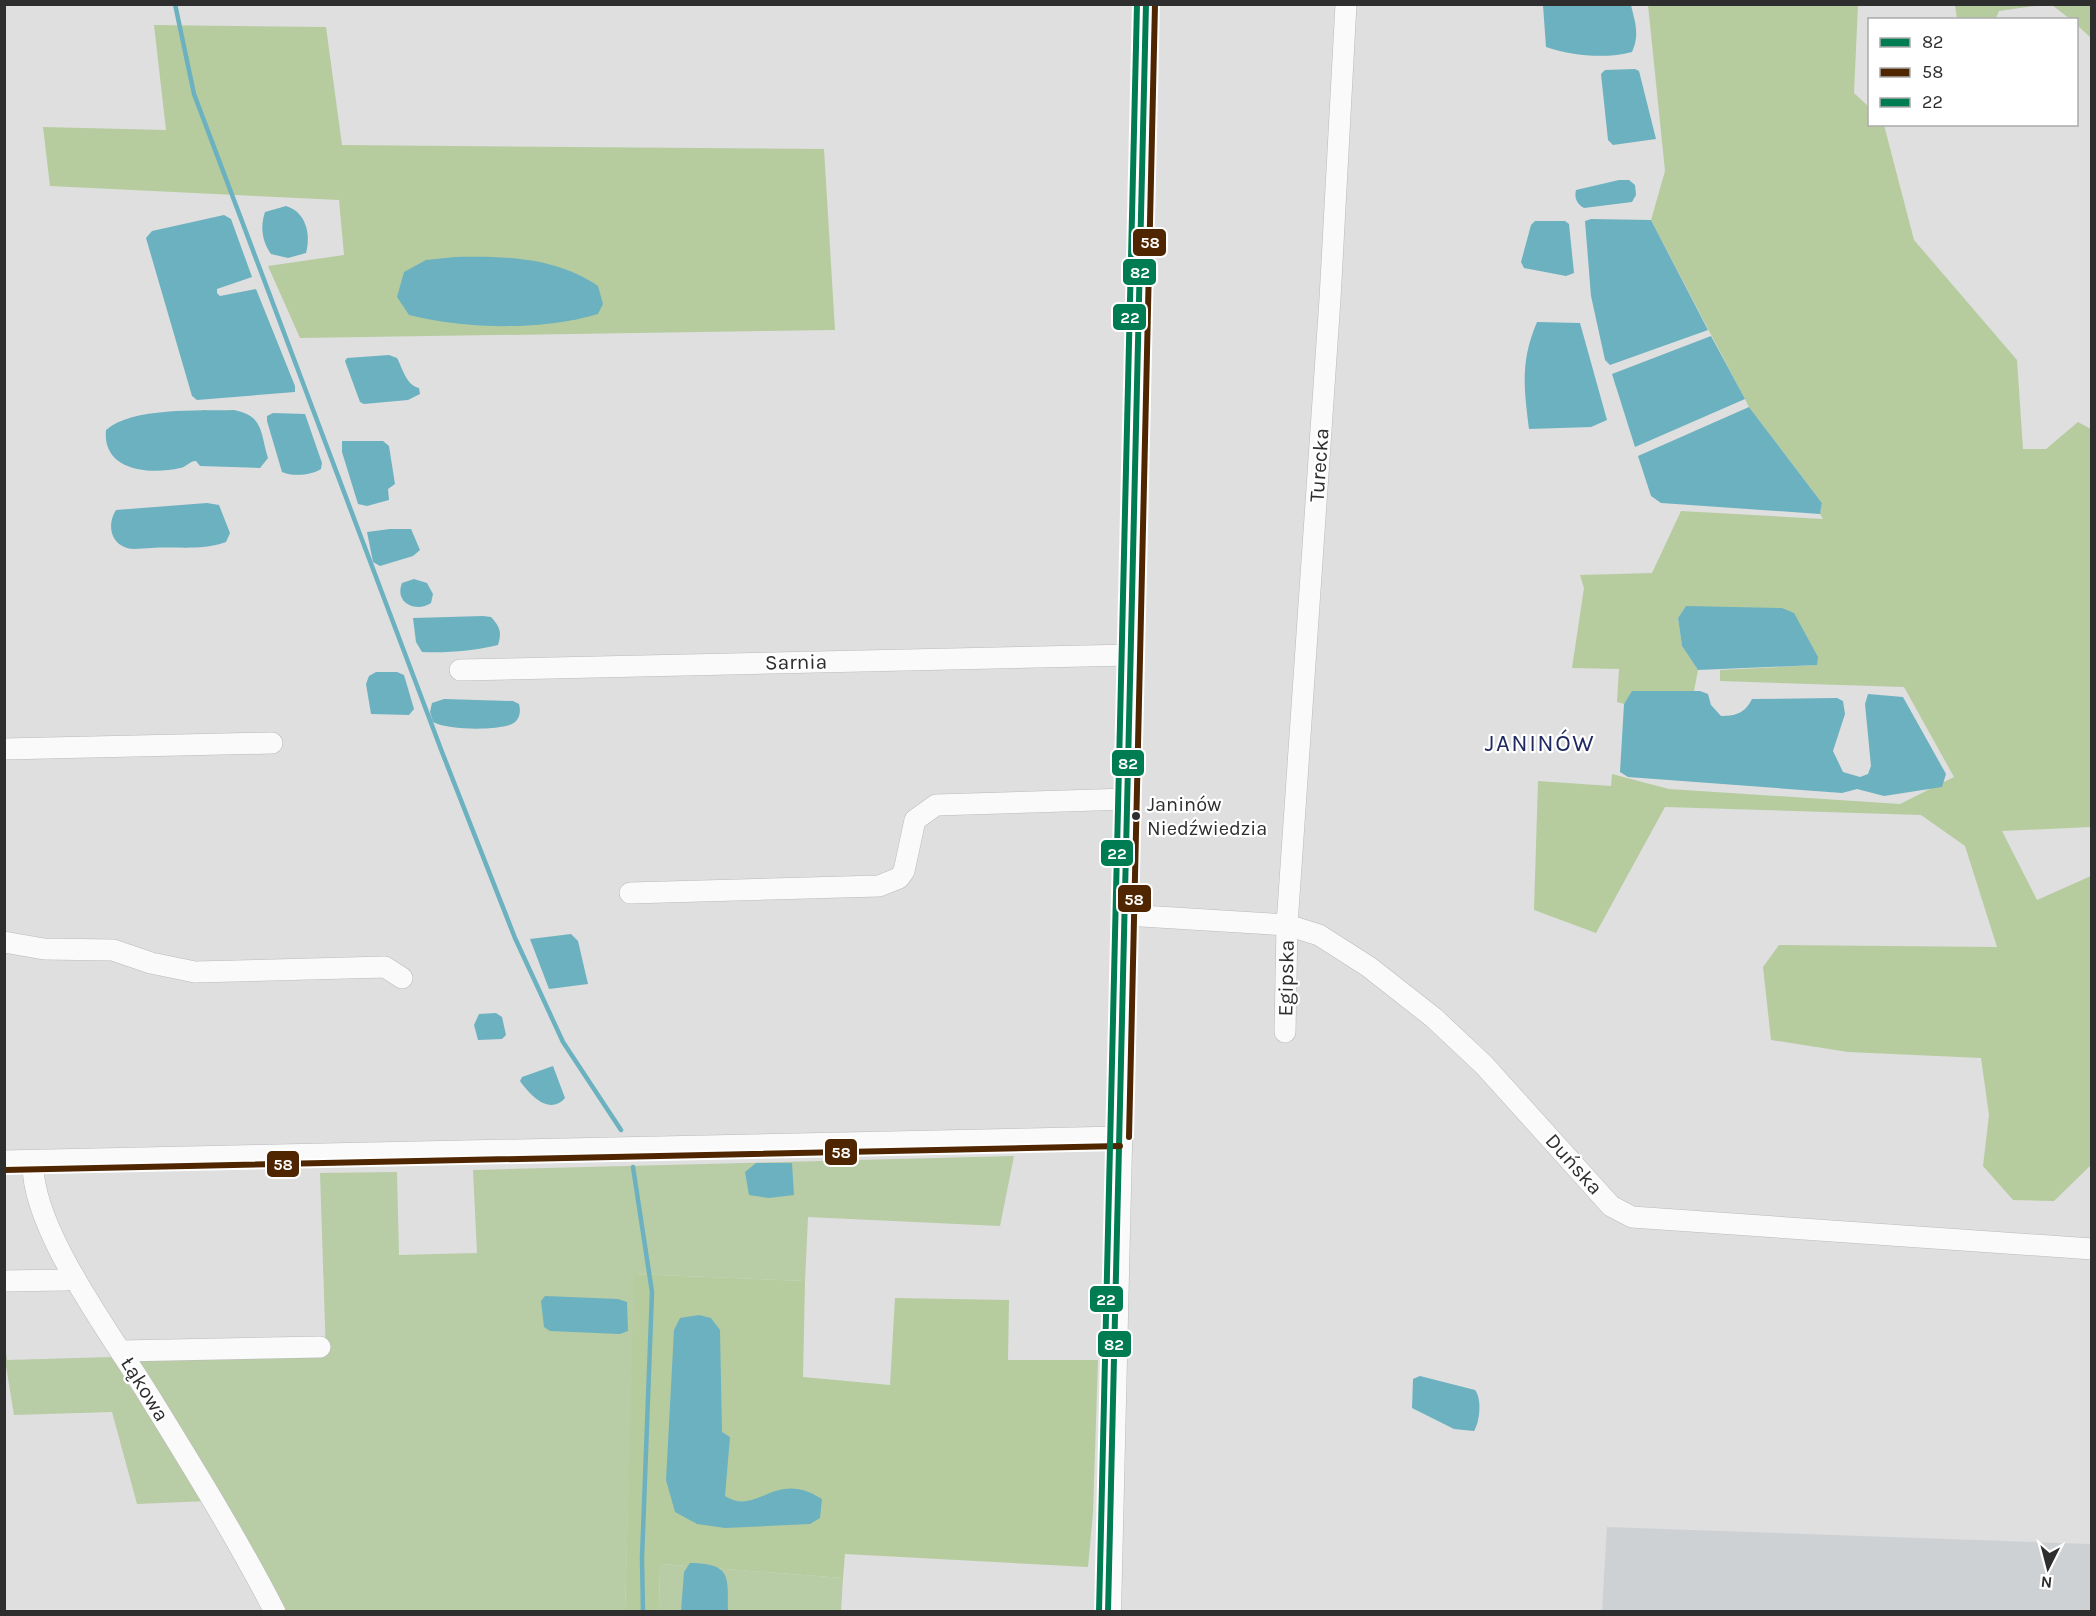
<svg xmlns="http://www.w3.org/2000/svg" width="2096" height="1616" font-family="Karla,sans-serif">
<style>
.built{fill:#ced1d4}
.green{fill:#b8cca5}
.forest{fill:#b6cc9f}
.water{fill:#6cb1c0}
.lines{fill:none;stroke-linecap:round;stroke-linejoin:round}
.stream{stroke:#6cb1c0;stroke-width:4.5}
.minor-casing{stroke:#bababa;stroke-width:22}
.major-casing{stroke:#bababa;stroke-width:27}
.minor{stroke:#fafafa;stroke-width:21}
.major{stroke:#fafafa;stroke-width:26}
.bus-1-casing{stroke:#fff;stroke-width:10}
.bus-2-casing{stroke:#fff;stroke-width:10}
.bus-3-casing{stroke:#fff;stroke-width:10}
.bus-1{stroke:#007c52;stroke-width:6}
.bus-2{stroke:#502600;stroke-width:6}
.bus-3{stroke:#007c52;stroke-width:6}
.bus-dot{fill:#2e2e2f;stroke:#fff;stroke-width:2}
.labels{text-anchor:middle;stroke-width:4.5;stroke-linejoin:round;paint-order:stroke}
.bus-label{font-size:20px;fill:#2e2e2f;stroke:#fff;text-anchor:start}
.street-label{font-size:21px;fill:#2e2e2f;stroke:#fff}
.quarter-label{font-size:24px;letter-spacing:1.5px;fill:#1e2961;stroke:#fff}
.line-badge{stroke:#fff;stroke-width:2}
.badge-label{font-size:16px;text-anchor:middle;font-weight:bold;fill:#fff}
</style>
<rect width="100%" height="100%" fill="#dfdfdf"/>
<path class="built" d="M 1607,1527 L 2091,1544 L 2091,1611 L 1602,1611 Z"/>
<g class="green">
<path d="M 1014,1156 L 1000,1226 L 808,1217 L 805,1281 L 635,1274 L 625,1611 L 284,1611 L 136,1360 L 326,1355 L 320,1173 L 397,1172 L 399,1255 L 477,1253 L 473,1170 Z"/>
<path d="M 4,1337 L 7,1360 L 114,1357 L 208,1501 L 137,1504 L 112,1412 L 14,1415 L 5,1360 Z"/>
<path d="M 660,1564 L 843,1578 L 841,1611 L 659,1612 Z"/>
</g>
<g class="forest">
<path d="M 1648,5 L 1858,5 L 1854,93 L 1869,107 L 1870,124 L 1884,125 L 1914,240 L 2017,360 L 2023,449 L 2046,449 L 2078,422 L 2091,429 L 2091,827 L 2002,831 L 2037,900 L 2091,876 L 2091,1165 L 2054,1201 L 2013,1200 L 1983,1166 L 1989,1115 L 1981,1058 L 1848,1052 L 1771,1040 L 1763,967 L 1779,945 L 1997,947 L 1965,846 L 1921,815 L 1665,807 L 1596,933 L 1534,910 L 1538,781 L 1611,786 L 1612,774 L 1669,789 L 1900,804 L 1954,777 L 1904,687 L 1720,681 L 1720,670 L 1817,665 L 1686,606 L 1678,618 L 1682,646 L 1698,670 L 1694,691 L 1633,691 L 1624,704 L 1617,702 L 1619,669 L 1572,668 L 1584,588 L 1580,575 L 1652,573 L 1681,511 L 1823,519 L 1820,514 L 1822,503 L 1749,407 L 1651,220 L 1665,171 Z"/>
<path d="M 1955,5 L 1955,4 L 2042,5 L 1999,11 L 1995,20 L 1957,19 Z"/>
<path d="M 2052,5 L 2091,5 L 2091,38 L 2077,25 L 2076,20 L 2070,19 Z"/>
<path d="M 154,25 L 326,27 L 342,145 L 824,149 L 835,330 L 300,338 L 268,266 L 344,255 L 339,200 L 50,186 L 43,127 L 166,130 Z"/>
<path d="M 634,1274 L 805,1281 L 803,1377 L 890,1385 L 895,1298 L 1009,1300 L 1008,1360 L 1098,1360 L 1093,1513 L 1088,1567 L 845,1554 L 843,1578 L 660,1564 L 659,1611 L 625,1612 Z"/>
</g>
<g class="water">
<path d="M 1543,5 L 1631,5 C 1635,22 1640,35 1632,52 C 1606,59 1572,56 1546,47 Z"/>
<path d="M 1635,69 L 1639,71 L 1656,139 L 1613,145 L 1608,140 L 1601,74 L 1605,70 Z"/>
<path d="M 1619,180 L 1629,180 L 1635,185 L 1636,195 L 1632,202 L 1584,208 C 1577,204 1574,198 1576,190 Z"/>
<path d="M 286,206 C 306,212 311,234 306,253 L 288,258 L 271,254 C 262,241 260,227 265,212 Z"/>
<path d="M 224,215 L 231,219 L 252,277 L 217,289 L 217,293 L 220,296 L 256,289 L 295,386 L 295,392 L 197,400 L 192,396 L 146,238 L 152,231 Z"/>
<path d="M 1591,219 L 1651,220 L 1708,330 L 1610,365 L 1605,360 L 1591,296 L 1585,221 Z"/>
<path d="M 1535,221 L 1565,221 L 1569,224 L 1574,273 L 1566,276 L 1524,268 L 1521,262 L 1531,225 Z"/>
<path d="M 455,257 C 505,256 555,257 598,286 L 603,304 L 598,314 C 543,331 465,329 409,315 L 397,297 L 404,272 L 426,260 Z"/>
<path d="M 1537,322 L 1580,323 L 1607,420 L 1591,427 L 1529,429 C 1524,388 1520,362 1537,322 Z"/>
<path d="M 1711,336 L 1745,399 L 1635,447 L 1612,374 Z"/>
<path d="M 389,355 L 397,358 C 403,369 406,385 419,388 L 420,394 L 408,400 L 364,404 L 360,402 L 345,361 L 347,358 Z"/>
<path d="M 1749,407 L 1822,503 L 1820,514 L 1661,503 L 1651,496 L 1638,456 Z"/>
<path d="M 234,410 C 264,416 260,432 268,458 L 260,468 L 200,466 L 196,461 C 189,461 187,467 180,468 C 150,475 102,471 106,430 C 132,407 199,411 234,410 Z"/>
<path d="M 273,413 L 305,414 L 322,463 L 321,469 C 312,475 293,477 282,472 L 267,421 L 267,416 Z"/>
<path d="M 342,441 L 383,441 L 389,446 L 395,484 L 388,489 L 389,500 L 367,506 L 358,504 L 342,452 Z"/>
<path d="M 207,503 L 219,505 L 230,533 L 226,542 C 200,551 177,546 151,548 C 143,548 134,550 127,548 C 110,543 107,524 116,510 Z"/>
<path d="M 390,529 L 411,529 L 420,550 L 413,556 L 380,566 L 373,562 L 367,532 Z"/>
<path d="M 414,579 L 427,583 L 433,594 L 431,603 C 416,613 394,603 402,583 Z"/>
<path d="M 1686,606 L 1782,608 L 1794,613 L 1818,657 L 1817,665 L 1698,670 L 1682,646 L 1678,618 Z"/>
<path d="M 483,616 L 491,617 C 500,627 502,632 498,645 C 473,651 448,653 422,652 L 416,642 L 413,618 Z"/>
<path d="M 376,672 L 397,672 L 404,675 L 414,709 L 409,715 L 371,714 L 366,684 L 369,676 Z"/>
<path d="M 1632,691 L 1700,691 L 1708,694 L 1711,705 L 1721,716 C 1736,716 1745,713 1752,699 L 1837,698 L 1843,701 L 1845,714 L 1833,751 L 1843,772 L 1860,777 L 1868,774 L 1871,766 L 1865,704 L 1868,694 L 1903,697 L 1946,774 L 1942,787 L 1884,796 L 1857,789 L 1842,793 L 1628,777 L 1620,772 L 1624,704 Z"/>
<path d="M 444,699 L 513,701 L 519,704 C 521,711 520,720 512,724 C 497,731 447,730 433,722 L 430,712 L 432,703 Z"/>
<path d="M 571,934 L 578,941 L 588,984 L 549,989 L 530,939 Z"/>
<path d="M 496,1013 L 502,1017 L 506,1035 L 502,1039 L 478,1040 L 474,1025 L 479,1014 Z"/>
<path d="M 553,1066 L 565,1098 C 549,1116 530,1095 520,1081 L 522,1077 Z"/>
<path d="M 756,1163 L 792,1163 L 794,1195 L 769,1198 L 749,1195 L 745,1172 Z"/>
<path d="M 545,1296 L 618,1299 L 627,1302 L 628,1331 L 620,1334 L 550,1331 L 544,1327 L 541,1301 Z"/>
<path d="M 699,1315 L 711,1318 L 720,1330 L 722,1432 L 730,1437 L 725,1496 C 758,1517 774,1468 822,1499 L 820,1518 L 810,1524 L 725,1528 L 697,1524 L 675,1512 L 666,1480 L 674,1330 L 680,1318 Z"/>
<path d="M 1420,1376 L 1475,1390 C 1482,1399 1480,1421 1474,1431 L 1454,1429 L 1412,1408 L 1413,1379 Z"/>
<path d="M 690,1563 C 731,1564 728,1575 728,1611 L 681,1611 L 684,1572 Z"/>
</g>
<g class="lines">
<g class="stream">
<path d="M 175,4 L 194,94 L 442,752 L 515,938 L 563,1042 L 621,1130"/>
<path d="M 633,1167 L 652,1292 L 642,1558 L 643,1612"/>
</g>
<defs>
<g id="minor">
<path d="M 460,670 L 1131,655"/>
<path d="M 4,749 L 272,743"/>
<path d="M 630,893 L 879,886 L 899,878 L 904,871 L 915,820 L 936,805 L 1128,799"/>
<path d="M 1125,915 L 1287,925 L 1319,935 L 1369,967 L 1434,1018 L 1484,1065 L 1611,1206 L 1632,1217 L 2092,1249"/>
<path d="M 4,942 L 44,949 L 113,950 L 151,963 L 195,972 L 385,967 L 402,978"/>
<path d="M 1285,1032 L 1287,925 L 1330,299 L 1346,4"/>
<path d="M 4,1161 L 1120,1137"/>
<path d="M 33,1161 C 30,1229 115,1339 151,1399 C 194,1469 237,1538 275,1612"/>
<path d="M 4,1281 L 65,1280 L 74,1277"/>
<path d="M 121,1351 L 320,1347"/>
</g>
<path id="major" d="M 1108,1612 L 1146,4"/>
</defs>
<use href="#minor" class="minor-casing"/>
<use href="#major" class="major-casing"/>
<use href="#minor" class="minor"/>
<use href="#major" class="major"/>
<defs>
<path id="bus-1" d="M 1108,1612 L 1146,4"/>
<g id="bus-2">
<path d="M 1129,1137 L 1155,4"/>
<path d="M 4,1170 L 1120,1146"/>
</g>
<path id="bus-3" d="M 1099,1612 L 1137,4"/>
</defs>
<use href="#bus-1" class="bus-1-casing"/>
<use href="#bus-2" class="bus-2-casing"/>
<use href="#bus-3" class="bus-3-casing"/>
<use href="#bus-1" class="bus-1"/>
<use href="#bus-2" class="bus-2"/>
<use href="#bus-3" class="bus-3"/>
</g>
<circle class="bus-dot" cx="1136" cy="816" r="5"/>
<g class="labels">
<g class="bus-label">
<text x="1147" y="811">Janinów<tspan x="1147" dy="24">Niedźwiedzia</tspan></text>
</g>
<g class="street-label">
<text transform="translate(1319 465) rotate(-86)" y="7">Turecka</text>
<text transform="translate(796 662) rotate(-1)" y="7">Sarnia</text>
<text transform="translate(1286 978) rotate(-89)" y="7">Egipska</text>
<text transform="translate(1574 1164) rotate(48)" y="7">Duńska</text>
<text transform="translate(145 1389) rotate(58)" y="7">Łąkowa</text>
</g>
<g class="quarter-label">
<text x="1540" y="751">JANINÓW</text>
</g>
</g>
<g class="line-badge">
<rect x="1132" y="228" width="35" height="29" rx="6" fill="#502600"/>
<rect x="1122" y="258" width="35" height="28" rx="6" fill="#007c52"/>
<rect x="1112" y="303" width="35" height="28" rx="6" fill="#007c52"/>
<rect x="1111" y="749" width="34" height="28" rx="6" fill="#007c52"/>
<rect x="1100" y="839" width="34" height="28" rx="6" fill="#007c52"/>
<rect x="1117" y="884" width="35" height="29" rx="6" fill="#502600"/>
<rect x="824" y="1138" width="34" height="28" rx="6" fill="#502600"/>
<rect x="266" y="1150" width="34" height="28" rx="6" fill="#502600"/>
<rect x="1089" y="1285" width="35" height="28" rx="6" fill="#007c52"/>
<rect x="1097" y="1330" width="35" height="28" rx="6" fill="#007c52"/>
</g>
<g class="badge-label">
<text x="1150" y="248">58</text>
<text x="1140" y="278">82</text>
<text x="1130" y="323">22</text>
<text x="1128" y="769">82</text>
<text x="1117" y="859">22</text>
<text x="1134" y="905">58</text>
<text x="841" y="1158">58</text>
<text x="283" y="1170">58</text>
<text x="1106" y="1305">22</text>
<text x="1114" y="1350">82</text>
</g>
<rect width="2096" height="1616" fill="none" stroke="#2e2e2f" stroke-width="12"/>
<rect x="1868" y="18" width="210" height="108" fill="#ffffff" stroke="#ababac" stroke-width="1.5"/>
<rect x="1880" y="38" width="30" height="9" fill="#007c52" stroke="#ababac" stroke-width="1.5"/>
<text x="1922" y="48" font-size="18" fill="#2e2e2f">82</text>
<rect x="1880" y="68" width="30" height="9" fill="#502600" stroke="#ababac" stroke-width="1.5"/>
<text x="1922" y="78" font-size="18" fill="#2e2e2f">58</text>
<rect x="1880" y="98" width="30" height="9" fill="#007c52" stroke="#ababac" stroke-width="1.5"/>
<text x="1922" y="108" font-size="18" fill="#2e2e2f">22</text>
<g transform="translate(2048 1568) rotate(186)" stroke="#ffffff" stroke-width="4.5" paint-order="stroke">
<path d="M0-4.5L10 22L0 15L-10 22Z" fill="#2e2e2f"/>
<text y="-9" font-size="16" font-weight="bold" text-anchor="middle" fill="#2e2e2f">N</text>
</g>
</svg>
